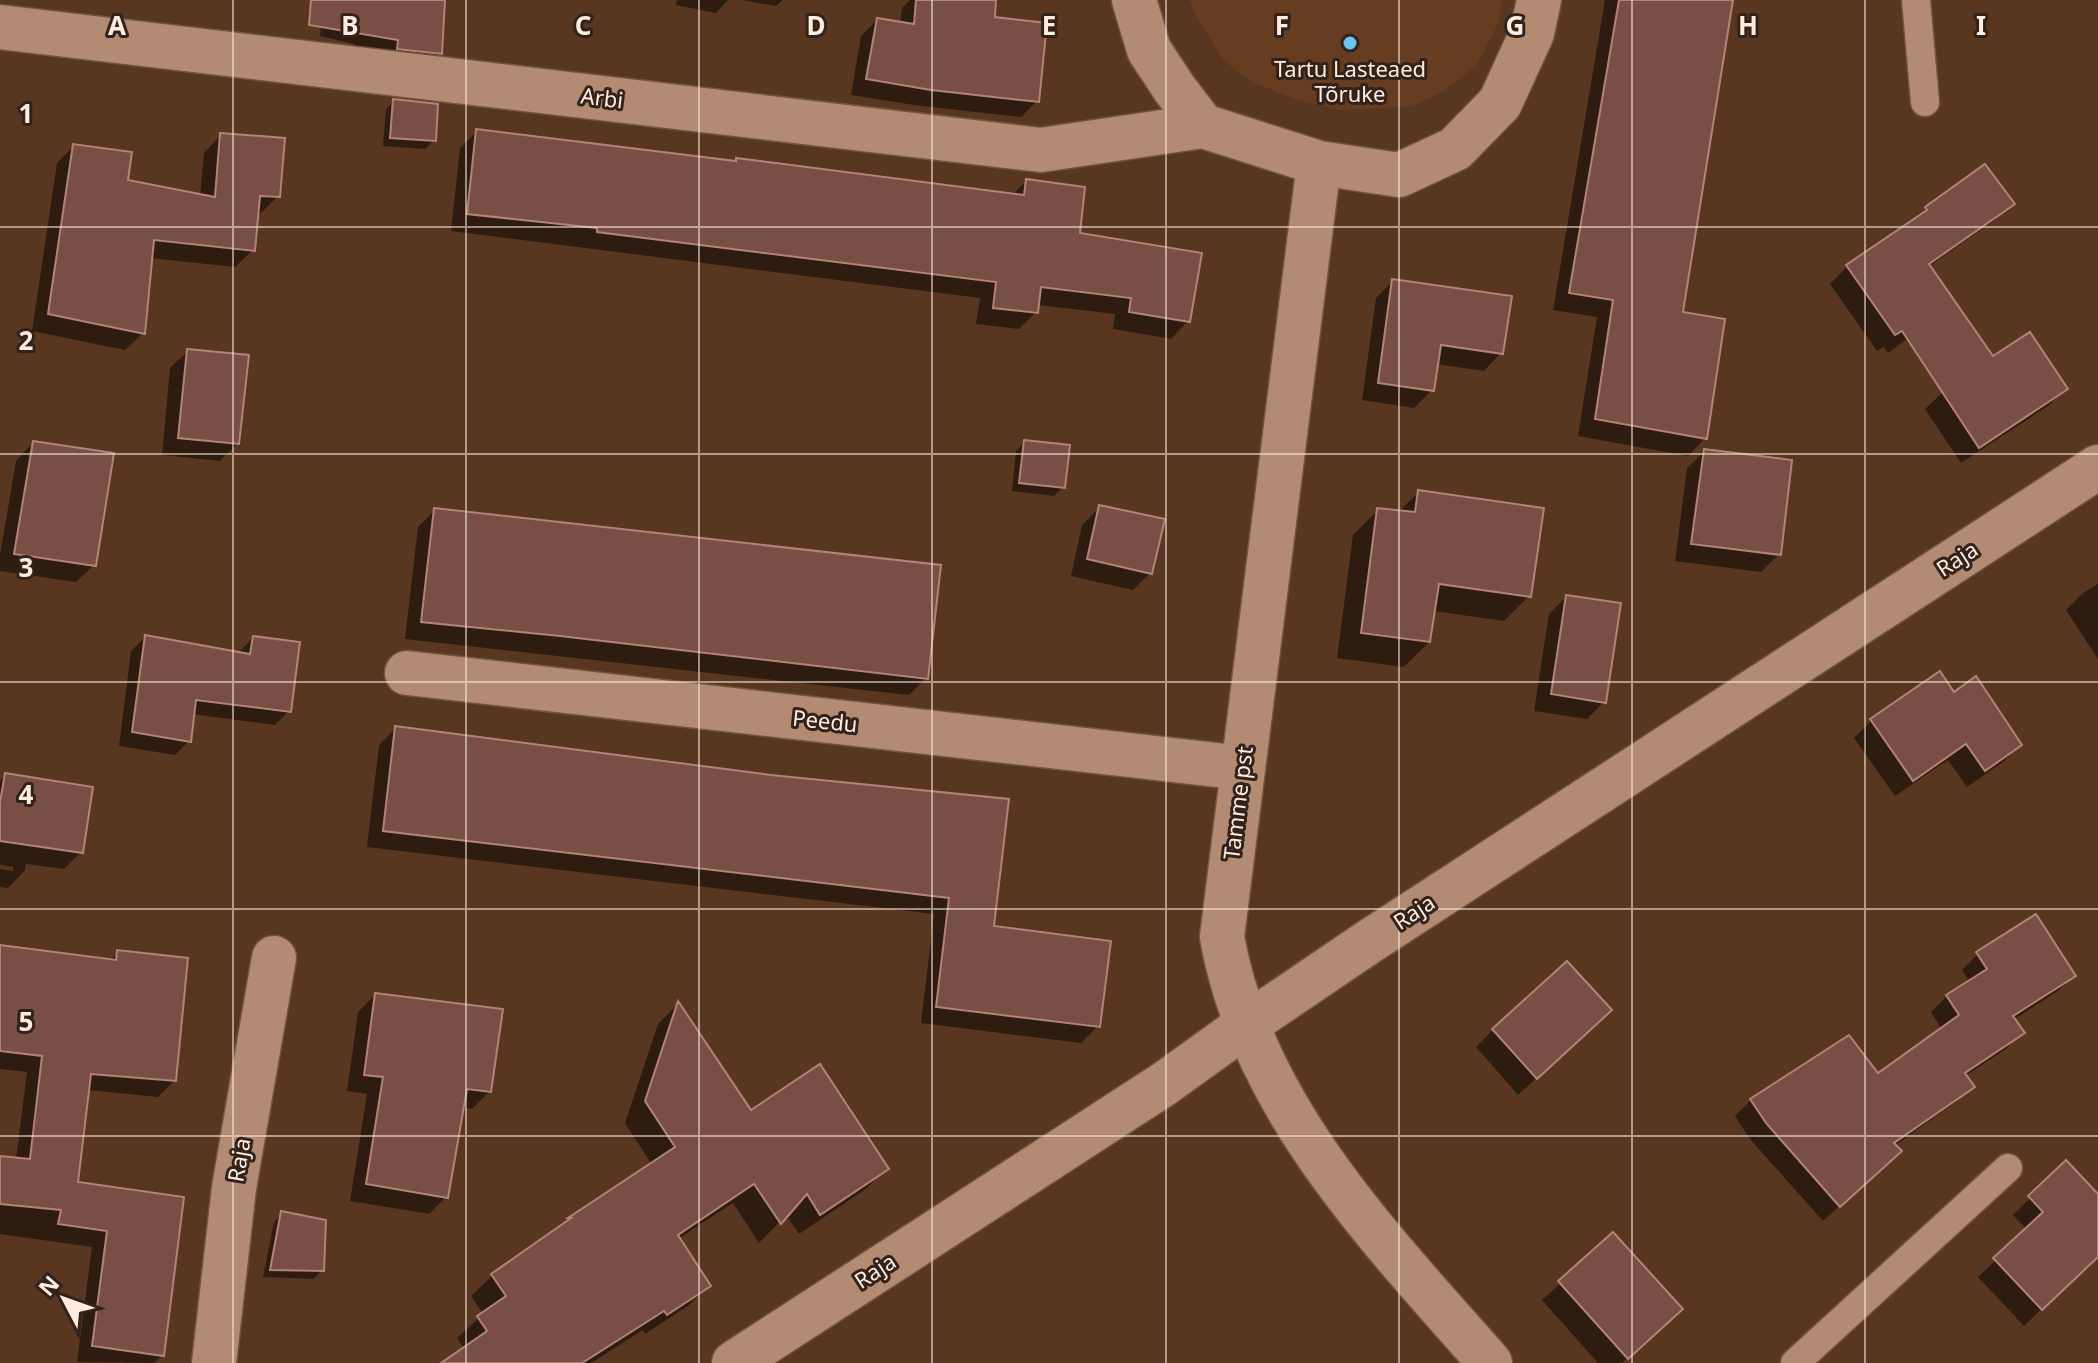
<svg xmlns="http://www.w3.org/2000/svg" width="2098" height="1363" font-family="'Noto Sans',sans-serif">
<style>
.built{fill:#663d21}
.shadow{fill:#0007}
.building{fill:#794e45;stroke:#b28378;stroke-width:2}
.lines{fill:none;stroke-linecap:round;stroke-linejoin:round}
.service-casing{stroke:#6f533e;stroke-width:31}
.minor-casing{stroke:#6f533e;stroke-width:47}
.service{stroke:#b38b72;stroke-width:28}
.minor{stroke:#b38b72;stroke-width:44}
.grid{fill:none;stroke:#feece1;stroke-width:2;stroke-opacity:0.55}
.poi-dot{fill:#6ac3f1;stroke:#332219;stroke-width:3}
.labels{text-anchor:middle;stroke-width:6;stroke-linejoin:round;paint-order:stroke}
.poi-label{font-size:22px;fill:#feece1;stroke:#332219}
.street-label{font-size:22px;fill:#feece1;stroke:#332219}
.grid-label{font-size:26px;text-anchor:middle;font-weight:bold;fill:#feece1;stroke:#332219;stroke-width:6;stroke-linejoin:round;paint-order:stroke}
</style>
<rect width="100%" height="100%" fill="#593620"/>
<path class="built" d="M 1190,0 L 1503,0 L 1497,26 L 1476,66 L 1444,91 L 1413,106 L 1340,110 L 1295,99 L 1254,83 L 1223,60 L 1194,13 Z"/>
<g class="shadow">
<path d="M 323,0 L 443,0 L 440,53 L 422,70 L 353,52 L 354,44 L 320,36 Z"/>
<path d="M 677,0 L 728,0 L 716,13 L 676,5 Z"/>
<path d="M 742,0 L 783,0 L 776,6 Z"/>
<path d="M 910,0 L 997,0 L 994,19 L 1037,101 L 1021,117 L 914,105 L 851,95 L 861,36 L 877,20 L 900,24 L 902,8 Z"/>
<path d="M 1605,0 L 1732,0 L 1681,314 L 1705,438 L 1688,456 L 1578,436 L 1597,317 L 1553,310 Z"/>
<path d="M 394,101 L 434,140 L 425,149 L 383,146 L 386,109 Z"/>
<path d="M 477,131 L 734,162 L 737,160 L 1012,195 L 1026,181 L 1078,234 L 1188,321 L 1171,339 L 1113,329 L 1115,314 L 1037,305 L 1036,312 L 1019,329 L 976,324 L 980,298 L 451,231 L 460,148 Z"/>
<path d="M 221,135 L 278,196 L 261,213 L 256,213 L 253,250 L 235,267 L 150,258 L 143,333 L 125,350 L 32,331 L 57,163 L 74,146 L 126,182 L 200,196 L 204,153 Z"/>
<path d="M 2012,203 L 1995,220 L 1928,267 L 1935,318 L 1888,353 L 1884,347 L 1877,351 L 1830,284 L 1848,266 L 1915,220 L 1927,209 Z"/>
<path d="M 1393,281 L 1501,353 L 1484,371 L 1436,364 L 1432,390 L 1414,408 L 1362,400 L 1376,298 Z"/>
<path d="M 188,351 L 237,444 L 220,461 L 162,455 L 170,368 Z"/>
<path d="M 2066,388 L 2048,406 L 1961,463 L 1925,409 L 1943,392 Z"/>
<path d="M 1025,442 L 1063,487 L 1054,496 L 1012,491 L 1016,451 Z"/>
<path d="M 33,443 L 94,565 L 76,582 L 0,571 L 0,555 L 16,461 Z"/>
<path d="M 1705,451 L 1779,554 L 1761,572 L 1675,561 L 1687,468 Z"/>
<path d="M 1419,492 L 1529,596 L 1504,621 L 1433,611 L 1429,642 L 1404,667 L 1337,658 L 1353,535 L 1378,510 L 1398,512 Z"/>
<path d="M 1099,508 L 1150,573 L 1133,590 L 1071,576 L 1082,525 Z"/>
<path d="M 435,510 L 926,678 L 909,695 L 405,639 L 418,527 Z"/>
<path d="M 2098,584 L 2098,659 L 2066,610 L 2083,593 Z"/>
<path d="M 1566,597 L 1604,702 L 1587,719 L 1534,711 L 1549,614 Z"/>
<path d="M 145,637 L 239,652 L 253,638 L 289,711 L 275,725 L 192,714 L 189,741 L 175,755 L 119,746 L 131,651 Z"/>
<path d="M 1953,695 L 2020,745 L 2003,762 L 1967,787 L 1948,760 L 1895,796 L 1854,738 L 1871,721 Z"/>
<path d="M 396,728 L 771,777 L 1007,801 L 991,928 L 1098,1026 L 1081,1043 L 921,1023 L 934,914 L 367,847 L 379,745 Z"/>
<path d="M 5,775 L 81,852 L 64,869 L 26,864 L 25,870 L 8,888 L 0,887 L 0,869 L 13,871 L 13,867 L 0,865 L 0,781 Z"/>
<path d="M 0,947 L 109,961 L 118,953 L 174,1081 L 158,1097 L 87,1090 L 76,1184 L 182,1199 L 162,1355 L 154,1363 L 77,1362 L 92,1247 L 0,1234 L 0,1158 L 16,1160 L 27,1072 L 0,1069 Z"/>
<path d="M 1978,954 L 2074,975 L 2058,991 L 2013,1020 L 2022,1033 L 2006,1049 L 1965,1076 L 1972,1086 L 1956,1102 L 1894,1146 L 1884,1167 L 1823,1221 L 1750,1139 L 1735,1116 L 1751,1100 L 1878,1075 L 1942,1030 L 1931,1012 L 1947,996 L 1969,982 L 1962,970 Z"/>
<path d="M 375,995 L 489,1092 L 472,1109 L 462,1107 L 446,1197 L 429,1214 L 350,1201 L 367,1094 L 347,1091 L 358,1012 Z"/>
<path d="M 678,1004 L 750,1113 L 886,1169 L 866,1189 L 799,1234 L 786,1215 L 759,1243 L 733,1203 L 678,1239 L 708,1286 L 688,1306 L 645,1334 L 643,1330 L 591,1363 L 452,1363 L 465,1350 L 457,1338 L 483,1314 L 471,1296 L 492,1276 L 652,1165 L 625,1123 L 658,1024 Z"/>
<path d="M 1592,1027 L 1518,1095 L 1476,1047 L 1493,1030 Z"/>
<path d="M 2066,1163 L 2098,1196 L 2098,1254 L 2024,1326 L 1978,1277 L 2027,1230 L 2013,1215 Z"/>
<path d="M 282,1213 L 322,1270 L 314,1279 L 263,1277 L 274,1222 Z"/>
<path d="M 1613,1235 L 1663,1326 L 1622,1363 L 1598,1363 L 1542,1300 Z"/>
</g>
<g class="building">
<path d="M 311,0 L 445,0 L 442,54 L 397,49 L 398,40 L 309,25 Z"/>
<path d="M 916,0 L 996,0 L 995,17 L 1047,23 L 1039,102 L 931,90 L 866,79 L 877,18 L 914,24 Z"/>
<path d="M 1619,0 L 1733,0 L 1683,312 L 1725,319 L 1707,439 L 1595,419 L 1613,300 L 1569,293 Z"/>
<path d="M 393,99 L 438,104 L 436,141 L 390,138 Z"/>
<path d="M 476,129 L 736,161 L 736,158 L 1024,195 L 1026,179 L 1085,187 L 1080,233 L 1202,253 L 1190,322 L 1129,312 L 1131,298 L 1041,287 L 1038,313 L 993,308 L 996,282 L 597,232 L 597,228 L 467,214 Z"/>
<path d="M 220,133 L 285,138 L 280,197 L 260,196 L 255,251 L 154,240 L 145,334 L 48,314 L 73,144 L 132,152 L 128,180 L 215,197 Z"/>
<path d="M 1985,164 L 2015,204 L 1929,264 L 1993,356 L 2030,332 L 2068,389 L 1979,448 L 1902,331 L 1895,335 L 1846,265 L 1927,210 L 1925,207 Z"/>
<path d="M 1392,279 L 1512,296 L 1503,354 L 1441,345 L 1434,391 L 1378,383 Z"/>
<path d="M 187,349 L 249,355 L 239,444 L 178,438 Z"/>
<path d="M 1024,440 L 1070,445 L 1065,488 L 1019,483 Z"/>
<path d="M 33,441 L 114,453 L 96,566 L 14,554 Z"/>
<path d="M 1704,449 L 1792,460 L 1781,555 L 1691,544 Z"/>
<path d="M 1418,490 L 1544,508 L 1531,597 L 1439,584 L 1430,642 L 1361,633 L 1377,508 L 1415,512 Z"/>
<path d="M 1099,505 L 1165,519 L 1152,574 L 1087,559 Z"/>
<path d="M 434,508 L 941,565 L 928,679 L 560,636 L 421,622 Z"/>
<path d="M 1566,595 L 1621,603 L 1606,703 L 1551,694 Z"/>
<path d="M 145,635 L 250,654 L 253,636 L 300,642 L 291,712 L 196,700 L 191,742 L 132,732 Z"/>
<path d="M 1940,671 L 1954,692 L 1976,676 L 2022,745 L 1985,771 L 1966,744 L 1913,781 L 1870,719 Z"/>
<path d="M 395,726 L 771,775 L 1009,799 L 994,926 L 1111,941 L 1100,1027 L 936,1007 L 949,898 L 383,831 Z"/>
<path d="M 5,773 L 93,787 L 83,853 L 0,841 L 0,802 Z"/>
<path d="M 2036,914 L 2076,976 L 2013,1016 L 2025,1033 L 1965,1073 L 1975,1087 L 1894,1143 L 1902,1151 L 1840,1207 L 1766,1123 L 1750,1099 L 1849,1035 L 1878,1073 L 1959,1015 L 1946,995 L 1987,969 L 1976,952 Z"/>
<path d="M 0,945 L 116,960 L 117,950 L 188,958 L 176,1081 L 91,1074 L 78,1182 L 184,1197 L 164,1356 L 92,1346 L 107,1231 L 58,1224 L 61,1210 L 0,1204 L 0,1156 L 30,1159 L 42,1056 L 0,1051 Z"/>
<path d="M 1567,961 L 1612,1010 L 1537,1079 L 1492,1029 Z"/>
<path d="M 375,993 L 503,1009 L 491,1092 L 467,1089 L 448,1198 L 366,1184 L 383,1077 L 364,1075 Z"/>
<path d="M 678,1001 L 751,1110 L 820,1064 L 889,1169 L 820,1215 L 807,1194 L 781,1224 L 754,1184 L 678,1235 L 711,1286 L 667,1315 L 664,1311 L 582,1363 L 441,1363 L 487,1331 L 477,1316 L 506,1296 L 491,1274 L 571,1218 L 568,1218 L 675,1147 L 645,1101 Z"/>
<path d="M 2066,1160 L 2098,1194 L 2098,1257 L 2042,1310 L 1993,1258 L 2043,1212 L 2028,1196 Z"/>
<path d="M 281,1211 L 326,1220 L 324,1271 L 270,1270 Z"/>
<path d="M 1613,1232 L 1683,1309 L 1628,1359 L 1558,1281 Z"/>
</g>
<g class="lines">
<defs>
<g id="service">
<path d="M 1916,0 L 1925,102"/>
<path d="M 1795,1363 L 2008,1168"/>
</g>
<g id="minor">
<path d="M 1134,0 L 1149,50 L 1174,88 L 1203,126 L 1319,163 L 1399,175 L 1455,149 L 1500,103 L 1532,33 L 1539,0"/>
<path d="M 0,27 L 1041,150 L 1203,126"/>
<path d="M 1319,163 L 1222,937 C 1252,1107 1380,1238 1490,1363"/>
<path d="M 407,673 L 1243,768"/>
<path d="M 214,1363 L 234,1188 L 274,958"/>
<path d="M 734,1363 L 1164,1084 L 1246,1025 L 1367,943 L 2098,467"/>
</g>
</defs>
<use href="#service" class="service-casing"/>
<use href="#minor" class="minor-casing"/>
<use href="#service" class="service"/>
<use href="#minor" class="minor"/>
</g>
<path class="grid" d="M 233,0 L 233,1363M 466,0 L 466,1363M 699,0 L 699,1363M 932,0 L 932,1363M 1166,0 L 1166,1363M 1399,0 L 1399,1363M 1632,0 L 1632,1363M 1865,0 L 1865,1363M 0,227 L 2098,227M 0,454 L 2098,454M 0,682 L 2098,682M 0,909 L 2098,909M 0,1136 L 2098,1136"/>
<circle class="poi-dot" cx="1350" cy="43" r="8"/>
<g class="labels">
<g class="poi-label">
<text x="1350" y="77">Tartu Lasteaed<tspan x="1350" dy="25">Tõruke</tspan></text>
</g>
<g class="street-label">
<text transform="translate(602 98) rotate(7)" y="8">Arbi</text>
<text transform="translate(1957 559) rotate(-33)" y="8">Raja</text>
<text transform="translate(825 721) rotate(6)" y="8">Peedu</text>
<text transform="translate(1238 803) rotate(-83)" y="8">Tamme pst</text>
<text transform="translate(1414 912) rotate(-33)" y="8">Raja</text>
<text transform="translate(239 1160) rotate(-80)" y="8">Raja</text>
<text transform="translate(875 1271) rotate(-33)" y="8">Raja</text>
</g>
</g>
<g class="grid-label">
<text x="117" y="35">A</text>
<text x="350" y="35">B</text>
<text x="583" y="35">C</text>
<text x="816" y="35">D</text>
<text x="1049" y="35">E</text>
<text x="1282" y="35">F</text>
<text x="1515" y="35">G</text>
<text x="1748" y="35">H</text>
<text x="1981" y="35">I</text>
<text x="26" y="123">1</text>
<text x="26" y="350">2</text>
<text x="26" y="577">3</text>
<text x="26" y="804">4</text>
<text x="26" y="1031">5</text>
</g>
<g transform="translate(64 1299) rotate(311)" stroke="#332219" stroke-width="6" paint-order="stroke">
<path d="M0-6L14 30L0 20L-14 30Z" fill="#feece1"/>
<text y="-12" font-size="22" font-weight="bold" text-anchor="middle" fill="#feece1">N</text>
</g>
</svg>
